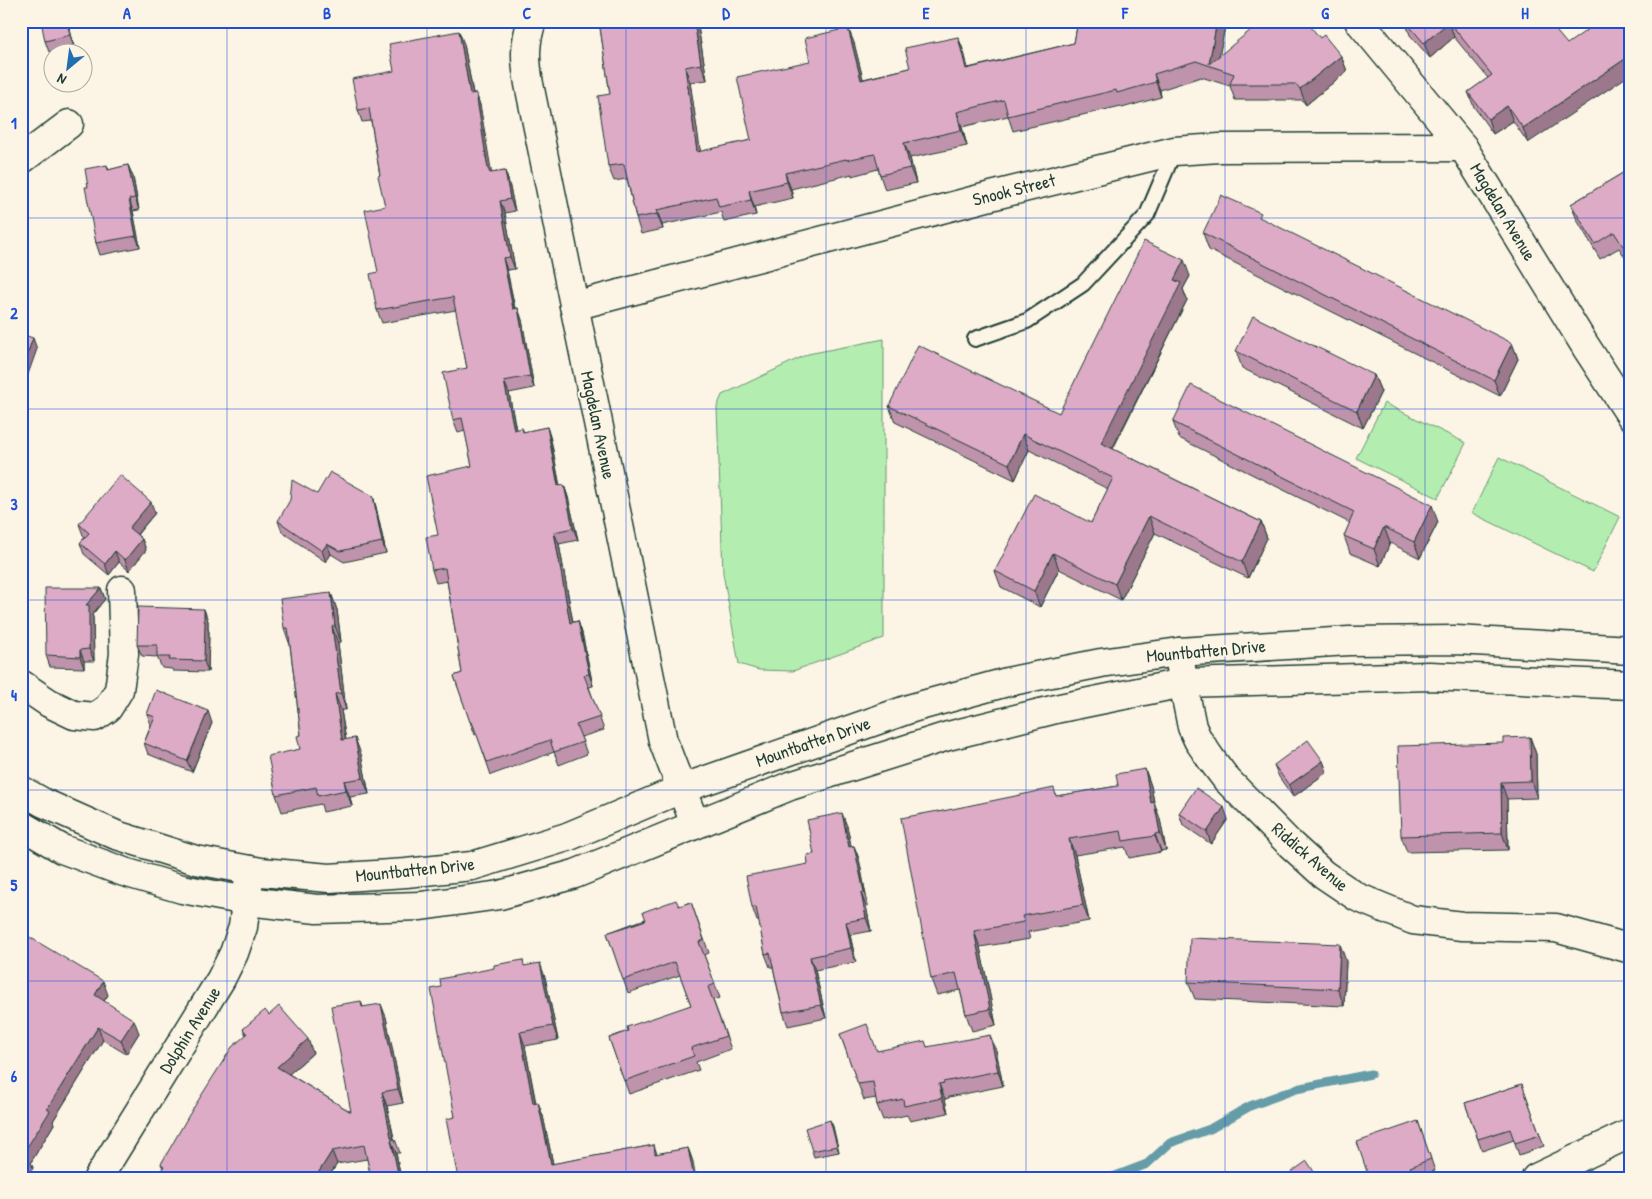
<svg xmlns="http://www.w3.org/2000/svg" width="1652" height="1199" font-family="'Patrick Hand',sans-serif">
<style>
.garden{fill:#b4edb0;stroke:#6a9572}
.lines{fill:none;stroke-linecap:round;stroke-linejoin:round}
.stream{stroke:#659ca8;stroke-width:9}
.lane-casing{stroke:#1f3d34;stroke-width:18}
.street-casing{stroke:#1f3d34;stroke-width:31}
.secondary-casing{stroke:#1f3d34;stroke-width:31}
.lane{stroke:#fcf5e5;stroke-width:14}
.street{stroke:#fcf5e5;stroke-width:28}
.secondary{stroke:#fcf5e5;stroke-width:28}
.wall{fill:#bf93ab;stroke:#1f3d34}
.shaded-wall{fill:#9b788b;stroke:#1f3d34}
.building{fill:#deabc7;stroke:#1f3d34}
.grid{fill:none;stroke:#1d4ed8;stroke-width:1;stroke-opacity:0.55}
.labels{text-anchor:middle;stroke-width:4;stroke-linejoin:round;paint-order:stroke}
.street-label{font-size:18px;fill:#1f3d34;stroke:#fcf5e5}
.neatline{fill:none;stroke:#1d4ed8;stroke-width:2}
.grid-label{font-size:16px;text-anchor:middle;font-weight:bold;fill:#1d4ed8}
</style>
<rect width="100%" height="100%" fill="#fcf5e5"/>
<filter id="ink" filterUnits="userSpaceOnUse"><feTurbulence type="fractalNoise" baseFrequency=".02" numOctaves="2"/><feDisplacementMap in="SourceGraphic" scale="10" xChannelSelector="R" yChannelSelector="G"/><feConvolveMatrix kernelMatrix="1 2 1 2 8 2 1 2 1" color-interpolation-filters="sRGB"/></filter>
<g filter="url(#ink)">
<g class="garden">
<path d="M 884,339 L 884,638 L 793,671 L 759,670 L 739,664 L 723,573 L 717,407 L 722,395 L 808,354 Z"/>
<path d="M 1384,403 L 1466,443 L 1438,498 L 1356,458 Z"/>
<path d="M 1499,457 L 1620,517 L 1593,572 L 1472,513 Z"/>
</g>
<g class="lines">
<path class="stream" d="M 1110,1178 L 1147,1164 L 1170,1143 L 1210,1129 L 1250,1106 L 1296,1089 L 1371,1074"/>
<defs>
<path id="lane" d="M 975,339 L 1027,321 L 1083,284 L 1147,215 L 1174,151"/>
<g id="street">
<path d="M 532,21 C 524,44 525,60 529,84 L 663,741 L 695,824"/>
<path d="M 1359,21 L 1463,147 L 1586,347 L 1631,416"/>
<path d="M 21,160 L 69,124"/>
<path d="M 574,306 L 987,197 L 1174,151 L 1220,148 L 1463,147"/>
<path d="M 1179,652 L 1183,683 L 1192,727 L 1198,740 L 1211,759 L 1227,780 L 1290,844 L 1323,874 L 1357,897 L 1413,920 L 1462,926 L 1556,928 L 1631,949"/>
<path d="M 21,684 L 49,703 L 74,715 L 95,717 L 108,708 L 119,690 L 124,654 L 122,590"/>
<path d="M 98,1178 L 221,979 L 234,953 L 243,927 L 250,870"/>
<path d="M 1536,1178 L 1631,1133"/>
</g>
<g id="secondary">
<path d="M 21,790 L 44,803 L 116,835 L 196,860 L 261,872 L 329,878 L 406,873 L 472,866 L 567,837 L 681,789 L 912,708 L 1007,682 L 1101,663 L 1179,652 L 1349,641 L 1456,640 L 1631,650"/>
<path d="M 21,825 L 62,849 L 124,872 L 182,889 L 247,901 L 317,909 L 421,906 L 500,895 L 575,874 L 790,786 L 948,736 L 1060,708 L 1183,683 L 1429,676 L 1631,685"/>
</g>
</defs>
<use href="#lane" class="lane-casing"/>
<use href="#street" class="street-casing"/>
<use href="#secondary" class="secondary-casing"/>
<use href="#lane" class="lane"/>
<use href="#street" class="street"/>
<use href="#secondary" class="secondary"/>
</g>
<g class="wall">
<path d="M 68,21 L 74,47 L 49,52 L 45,41 Z"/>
<path d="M 599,21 L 697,21 L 707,80 L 690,82 L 700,152 L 751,140 L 810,61 L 848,28 L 854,43 L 863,79 L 910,68 L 958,37 L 964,52 L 968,68 L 1074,43 L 1078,21 L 1226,21 L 1219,56 L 1320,38 L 1341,56 L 1347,71 L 1306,105 L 1302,100 L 1235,100 L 1230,86 L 1201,77 L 1160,90 L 1161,97 L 1122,108 L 1121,106 L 1013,131 L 1008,116 L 962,127 L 967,146 L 910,158 L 916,183 L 885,190 L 878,169 L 852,176 L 852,174 L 791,189 L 793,198 L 754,207 L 756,215 L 724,222 L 721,212 L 662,225 L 663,229 L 641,234 L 636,218 L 627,179 L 614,181 L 608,166 L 610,94 Z"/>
<path d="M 1405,21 L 1548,21 L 1528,143 L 1513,121 L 1493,134 L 1474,107 L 1468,92 L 1488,78 L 1454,37 L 1430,58 L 1410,35 Z"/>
<path d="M 464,44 L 473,93 L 476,93 L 480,105 L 491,173 L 505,171 L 509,183 L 515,211 L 505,213 L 515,269 L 507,270 L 515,308 L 518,308 L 522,320 L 534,388 L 509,393 L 516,430 L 522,428 L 524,432 L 547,427 L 551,440 L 560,486 L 564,485 L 568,497 L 578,540 L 559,544 L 573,622 L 578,621 L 582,633 L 593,686 L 589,687 L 604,730 L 581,737 L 587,754 L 559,765 L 554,752 L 491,775 L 477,734 L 475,735 L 454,676 L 462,673 L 447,581 L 436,583 L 432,570 L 438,535 L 472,466 L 465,431 L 458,433 L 453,420 L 467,368 L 456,310 L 382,323 L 377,310 L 378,272 L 385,206 L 371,121 L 362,122 L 358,110 Z"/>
<path d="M 107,165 L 109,170 L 128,165 L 133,177 L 139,210 L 133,211 L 140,247 L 100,255 L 96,243 L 88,187 Z"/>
<path d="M 1631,168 L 1631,266 L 1619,248 L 1600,259 L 1577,220 L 1571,204 Z"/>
<path d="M 1203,233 L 1512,343 L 1518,359 L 1500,396 L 1209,250 Z"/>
<path d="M 1190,276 L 1183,289 L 1187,300 L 1113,449 L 1261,522 L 1267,538 L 1248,578 L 1155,533 L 1121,600 L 1059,569 L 1040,607 L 1001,587 L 995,571 L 1091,523 L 1108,489 L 1029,450 L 1015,480 L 895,422 L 889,406 L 1059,413 Z"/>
<path d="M 1631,336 L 1631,356 L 1624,339 Z"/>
<path d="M 1236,351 L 1374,375 L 1381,392 L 1363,428 L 1242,368 Z"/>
<path d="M 1173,422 L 1438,522 L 1420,558 L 1390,543 L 1380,566 L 1350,553 L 1344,536 L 1350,523 L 1179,438 Z"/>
<path d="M 317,494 L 373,496 L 376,507 L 386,553 L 344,562 L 331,554 L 326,562 L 282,532 L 278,521 Z"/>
<path d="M 155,513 L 137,535 L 142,539 L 146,550 L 129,571 L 119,562 L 109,575 L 84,554 L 80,543 L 85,537 L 83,535 L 79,524 Z"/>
<path d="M 101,588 L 105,599 L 92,615 L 93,617 L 94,661 L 84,661 L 84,668 L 50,667 L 46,655 Z"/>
<path d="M 331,593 L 337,610 L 341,642 L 338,643 L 346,710 L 341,710 L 346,740 L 361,754 L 369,794 L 350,797 L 352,806 L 323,812 L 321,804 L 282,812 L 276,795 L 300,749 L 301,735 L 290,645 L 284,628 Z"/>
<path d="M 204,609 L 208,621 L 208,629 L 209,632 L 208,672 L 173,671 L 172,669 L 162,668 L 157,657 L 142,656 L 137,645 Z"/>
<path d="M 147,714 L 212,723 L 192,772 L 148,754 L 144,743 L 151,725 Z"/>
<path d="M 1530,737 L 1536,754 L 1537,798 L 1507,799 L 1508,850 L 1407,852 L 1401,836 L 1503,743 Z"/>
<path d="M 1323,761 L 1327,772 L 1293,797 L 1279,777 L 1274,765 Z"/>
<path d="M 1145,769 L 1151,786 L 1154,802 L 1160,819 L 1166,850 L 1161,851 L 1161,852 L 1129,858 L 1125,847 L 1075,855 L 1089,921 L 1028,932 L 1030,939 L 980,947 L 996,1025 L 972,1031 L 966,1014 L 960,990 L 937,995 L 931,979 L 938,812 L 1057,796 L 1118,786 Z"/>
<path d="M 1179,813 L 1228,819 L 1211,844 L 1183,825 Z"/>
<path d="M 847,826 L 851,846 L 854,846 L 859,859 L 868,906 L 866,906 L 871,931 L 850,935 L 856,962 L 815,970 L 826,1018 L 788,1026 L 783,1012 L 773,967 L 770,967 L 765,954 L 759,921 L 757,921 L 752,907 L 808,864 L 814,854 Z"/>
<path d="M 691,902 L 709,953 L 704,955 L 720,998 L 713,1000 L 731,1049 L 696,1062 L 699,1070 L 629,1094 L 609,1038 L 628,1031 L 691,1005 L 680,975 L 628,993 L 607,933 Z"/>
<path d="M 21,932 L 108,995 L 104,1001 L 139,1033 L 126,1054 L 103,1040 L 53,1121 L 54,1124 L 31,1162 L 33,1168 L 27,1178 Z"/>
<path d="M 1346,961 L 1344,1006 L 1195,999 L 1188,982 Z"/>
<path d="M 525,966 L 545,977 L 558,1040 L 525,1046 L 536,1103 L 543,1116 L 553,1164 L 654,1145 L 657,1154 L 688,1148 L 693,1162 L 458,1178 L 455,1117 L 441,987 Z"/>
<path d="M 361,1001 L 363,1007 L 386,1017 L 403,1103 L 387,1106 L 394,1138 L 395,1139 L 400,1153 L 396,1153 L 401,1178 L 371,1178 L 367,1159 L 337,1164 L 328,1178 L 156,1178 L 163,1168 L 161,1164 L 246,1035 L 243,1029 L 269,1015 L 313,1053 L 289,1074 L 351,1112 Z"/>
<path d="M 840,1034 L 877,1051 L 927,1047 L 996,1050 L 1003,1086 L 949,1097 L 949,1098 L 945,1099 L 948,1113 L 910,1121 L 907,1115 L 883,1120 L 877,1105 L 876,1098 L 864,1100 Z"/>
<path d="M 1522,1084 L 1544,1146 L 1519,1155 L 1514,1140 L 1482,1151 L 1465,1103 Z"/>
<path d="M 830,1120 L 839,1152 L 814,1157 L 812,1151 Z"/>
<path d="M 1418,1121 L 1435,1171 L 1415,1178 L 1369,1178 Z"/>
</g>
<g class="shaded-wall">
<path d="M 67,21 L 68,21 L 74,47 L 70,35 Z"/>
<path d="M 694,21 L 697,21 L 707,80 L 701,64 Z"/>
<path d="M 1217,21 L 1226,21 L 1217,68 L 1209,64 Z"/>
<path d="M 1449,22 L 1454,37 L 1430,58 L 1424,43 Z"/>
<path d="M 848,28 L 854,43 L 867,95 L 861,80 Z"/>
<path d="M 459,31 L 464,44 L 475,106 L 470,94 Z"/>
<path d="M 958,37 L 964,52 L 971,84 L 966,69 Z"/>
<path d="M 1631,55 L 1631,74 L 1528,143 L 1523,128 Z"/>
<path d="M 1341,56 L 1347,71 L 1306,105 L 1300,89 Z"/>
<path d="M 685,67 L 690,82 L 703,168 L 697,152 Z"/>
<path d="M 1154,74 L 1160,90 L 1161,97 L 1156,82 Z"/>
<path d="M 476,93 L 480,105 L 493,181 L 488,169 Z"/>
<path d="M 1507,106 L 1513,121 L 1493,134 L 1488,119 Z"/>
<path d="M 957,112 L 962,127 L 967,146 L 961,130 Z"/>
<path d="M 904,143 L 910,158 L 916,183 L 910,168 Z"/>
<path d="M 128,165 L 133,177 L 139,210 L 135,198 Z"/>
<path d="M 505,171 L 509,183 L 515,211 L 510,199 Z"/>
<path d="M 785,173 L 791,189 L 793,198 L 787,182 Z"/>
<path d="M 749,191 L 754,207 L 756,215 L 751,200 Z"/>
<path d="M 129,199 L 133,211 L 140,247 L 136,236 Z"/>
<path d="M 500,201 L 505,213 L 515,269 L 510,257 Z"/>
<path d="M 657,210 L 662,225 L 663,229 L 657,214 Z"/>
<path d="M 503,258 L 507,270 L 517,321 L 513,309 Z"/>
<path d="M 1184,260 L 1190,276 L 1183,289 L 1187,300 L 1107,459 L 1101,443 L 1174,280 Z"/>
<path d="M 518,308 L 522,320 L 534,388 L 530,376 Z"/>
<path d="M 33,338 L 37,349 L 21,394 L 21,371 Z"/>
<path d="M 1512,343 L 1518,359 L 1500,396 L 1494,380 Z"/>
<path d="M 1374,375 L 1381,392 L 1363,428 L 1357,411 Z"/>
<path d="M 504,381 L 509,393 L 518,442 L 514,430 Z"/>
<path d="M 547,427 L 551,440 L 562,499 L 558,486 Z"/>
<path d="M 1023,434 L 1029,450 L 1015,480 L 1009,464 Z"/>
<path d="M 564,485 L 568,497 L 578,540 L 573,528 Z"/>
<path d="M 373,496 L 376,507 L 386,553 L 382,542 Z"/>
<path d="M 151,502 L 155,513 L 133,539 L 129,528 Z"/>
<path d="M 1432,505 L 1438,522 L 1420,558 L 1414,542 Z"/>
<path d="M 1149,516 L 1155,533 L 1121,600 L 1115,584 Z"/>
<path d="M 1261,522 L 1267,538 L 1248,578 L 1242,562 Z"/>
<path d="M 1384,527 L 1390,543 L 1380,566 L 1374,549 Z"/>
<path d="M 554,532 L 559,544 L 575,635 L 570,623 Z"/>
<path d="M 142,539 L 146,550 L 129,571 L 125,560 Z"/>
<path d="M 327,544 L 331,554 L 326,562 L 322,551 Z"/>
<path d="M 115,551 L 119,562 L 109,575 L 105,564 Z"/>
<path d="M 1053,553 L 1059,569 L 1040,607 L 1034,591 Z"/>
<path d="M 101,588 L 105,599 L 92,615 L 93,617 L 94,661 L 89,649 L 86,605 Z"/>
<path d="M 331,593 L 337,610 L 341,642 L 335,626 Z"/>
<path d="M 204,609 L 208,621 L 208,629 L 209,632 L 208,672 L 204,661 Z"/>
<path d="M 578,621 L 582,633 L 593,686 L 589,674 Z"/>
<path d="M 332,626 L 338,643 L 346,710 L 341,693 Z"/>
<path d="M 80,650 L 84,661 L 84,668 L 80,657 Z"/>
<path d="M 335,694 L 341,710 L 348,756 L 342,740 Z"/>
<path d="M 208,711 L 212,723 L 192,772 L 187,761 Z"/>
<path d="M 1530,737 L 1536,754 L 1537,798 L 1531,781 Z"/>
<path d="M 355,738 L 361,754 L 369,794 L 363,778 Z"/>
<path d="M 1323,761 L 1327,772 L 1293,797 L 1289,785 Z"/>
<path d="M 1145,769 L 1151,786 L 1157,819 L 1151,803 Z"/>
<path d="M 344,781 L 350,797 L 352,806 L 346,790 Z"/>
<path d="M 1501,782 L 1507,799 L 1508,850 L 1502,833 Z"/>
<path d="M 1154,802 L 1160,819 L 1166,850 L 1160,833 Z"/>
<path d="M 1224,807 L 1228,819 L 1211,844 L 1207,832 Z"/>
<path d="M 842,813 L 847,826 L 854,860 L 849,847 Z"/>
<path d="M 1155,834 L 1161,851 L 1161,852 L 1155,836 Z"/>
<path d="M 1069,839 L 1075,855 L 1089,921 L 1083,905 Z"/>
<path d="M 854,846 L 859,859 L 868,906 L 864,892 Z"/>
<path d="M 861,893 L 866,906 L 871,931 L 866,918 Z"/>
<path d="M 846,922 L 850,935 L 856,962 L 851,948 Z"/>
<path d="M 974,931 L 980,947 L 996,1025 L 990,1009 Z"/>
<path d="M 1340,944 L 1346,961 L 1344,1006 L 1338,989 Z"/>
<path d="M 810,957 L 815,970 L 826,1018 L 821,1005 Z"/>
<path d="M 540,963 L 545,977 L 558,1040 L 553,1026 Z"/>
<path d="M 103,981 L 108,995 L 99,1008 L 95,995 Z"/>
<path d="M 381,1004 L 386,1017 L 403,1103 L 398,1089 Z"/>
<path d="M 134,1020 L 139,1033 L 126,1054 L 121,1040 Z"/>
<path d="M 98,1027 L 103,1040 L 53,1121 L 54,1124 L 31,1162 L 33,1168 L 27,1178 L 21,1178 L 21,1166 L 24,1152 L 47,1109 Z"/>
<path d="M 520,1032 L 525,1046 L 538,1117 L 533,1103 Z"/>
<path d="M 990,1035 L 996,1050 L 1003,1086 L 998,1071 Z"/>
<path d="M 308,1039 L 313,1053 L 282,1080 L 277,1067 Z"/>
<path d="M 939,1084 L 945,1099 L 948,1113 L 942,1098 Z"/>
<path d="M 382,1092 L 387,1106 L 394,1139 L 391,1137 Z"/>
<path d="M 538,1102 L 543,1116 L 556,1178 L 551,1164 Z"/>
<path d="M 830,1120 L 833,1126 L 839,1152 L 837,1146 Z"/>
<path d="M 391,1140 L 396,1153 L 401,1178 L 399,1178 Z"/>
<path d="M 688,1148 L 693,1162 L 696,1178 L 694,1178 Z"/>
<path d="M 332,1151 L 337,1164 L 328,1178 L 315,1178 Z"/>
</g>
<g class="building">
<path d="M 41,21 L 67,21 L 70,35 L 45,41 Z"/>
<path d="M 599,21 L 694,21 L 701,64 L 685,67 L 697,152 L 751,140 L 737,77 L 810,61 L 805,38 L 848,28 L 861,80 L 910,68 L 905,48 L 958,37 L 966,69 L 1074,43 L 1078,21 L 1217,21 L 1209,64 L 1262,21 L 1306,21 L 1320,38 L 1324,35 L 1341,56 L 1300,89 L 1296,84 L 1230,84 L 1234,74 L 1196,61 L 1154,74 L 1156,82 L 1117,93 L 1116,90 L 1008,116 L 1004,100 L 957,112 L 961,130 L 904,143 L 910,168 L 880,175 L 875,154 L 846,160 L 846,159 L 785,173 L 787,182 L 749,191 L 751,200 L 719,207 L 716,197 L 657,210 L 657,214 L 636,218 L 624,164 L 608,166 L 598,96 L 610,94 Z"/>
<path d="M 1405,21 L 1548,21 L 1567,44 L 1600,21 L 1631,21 L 1631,55 L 1523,128 L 1507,106 L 1488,119 L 1468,92 L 1492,75 L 1449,22 L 1424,43 Z"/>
<path d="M 459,31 L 470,94 L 476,93 L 488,169 L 490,173 L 505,171 L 510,199 L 500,201 L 510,257 L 503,258 L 513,309 L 518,308 L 530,376 L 504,381 L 514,430 L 522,428 L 523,432 L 547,427 L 558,486 L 564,485 L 573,528 L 554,532 L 570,623 L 578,621 L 589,674 L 584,675 L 600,717 L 576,725 L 583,742 L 554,752 L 550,740 L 487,762 L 472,722 L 470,722 L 454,676 L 462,673 L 445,568 L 432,570 L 426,537 L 438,535 L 426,476 L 472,466 L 462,418 L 453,420 L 443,373 L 467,368 L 453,297 L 377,310 L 370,274 L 378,272 L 365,210 L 385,206 L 378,176 L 380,175 L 369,108 L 358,110 L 352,79 L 394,71 L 389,44 Z"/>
<path d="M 107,165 L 108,170 L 128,165 L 135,198 L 129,199 L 136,236 L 96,243 L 85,187 L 88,187 L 85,169 Z"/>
<path d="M 1631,168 L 1631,259 L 1614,232 L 1595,244 L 1571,204 Z"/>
<path d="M 1221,195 L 1261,213 L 1259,217 L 1512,343 L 1494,380 L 1203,233 Z"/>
<path d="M 1144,241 L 1184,260 L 1174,280 L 1181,283 L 1101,443 L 1261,522 L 1242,562 L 1149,516 L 1115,584 L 1053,553 L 1034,591 L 995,571 L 1034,494 L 1091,523 L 1113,478 L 1023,434 L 1009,464 L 889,406 L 918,345 L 1059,413 Z"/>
<path d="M 1253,316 L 1374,375 L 1357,411 L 1236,351 Z"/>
<path d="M 21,334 L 33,338 L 21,371 Z"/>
<path d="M 1631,336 L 1631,350 L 1624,339 Z"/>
<path d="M 1191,385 L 1432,505 L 1414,542 L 1384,527 L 1374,549 L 1344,536 L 1354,512 L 1173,422 Z"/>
<path d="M 330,472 L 373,496 L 382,542 L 340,551 L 327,544 L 322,551 L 278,521 L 290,500 L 292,480 L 317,494 Z"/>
<path d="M 120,475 L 151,502 L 129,528 L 142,539 L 125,560 L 115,551 L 105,564 L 80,543 L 89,533 L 79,524 Z"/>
<path d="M 45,588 L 101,588 L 86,605 L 89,605 L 89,649 L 80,650 L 80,657 L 46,655 Z"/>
<path d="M 331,593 L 335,626 L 332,626 L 341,693 L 335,694 L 342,740 L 355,738 L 363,778 L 344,781 L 346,790 L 318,796 L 316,787 L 276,795 L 268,756 L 300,749 L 297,736 L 301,735 L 288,628 L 284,628 L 280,599 Z"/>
<path d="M 138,607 L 204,609 L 204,621 L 205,621 L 204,661 L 169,660 L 170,657 L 157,657 L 157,645 L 137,645 Z"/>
<path d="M 156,690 L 208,711 L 187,761 L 144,743 L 155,717 L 147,714 Z"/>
<path d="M 1530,737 L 1531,781 L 1501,782 L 1502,833 L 1401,836 L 1398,746 L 1503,743 L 1503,738 Z"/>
<path d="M 1308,740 L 1323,761 L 1289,785 L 1274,765 Z"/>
<path d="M 1145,769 L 1151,803 L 1154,802 L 1160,833 L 1155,834 L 1155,836 L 1123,841 L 1121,831 L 1069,839 L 1083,905 L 1022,916 L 1024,922 L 974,931 L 990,1009 L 966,1014 L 956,973 L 931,979 L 901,818 L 938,811 L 938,812 L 1054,788 L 1056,796 L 1118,786 L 1116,774 Z"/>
<path d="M 1196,788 L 1224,807 L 1207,832 L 1179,813 Z"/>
<path d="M 842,813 L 849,847 L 854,846 L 864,892 L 861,893 L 866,918 L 846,922 L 851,948 L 810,957 L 821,1005 L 783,1012 L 770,953 L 765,954 L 756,907 L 752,907 L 746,876 L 808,864 L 807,855 L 814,854 L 807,820 Z"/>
<path d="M 676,900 L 679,906 L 691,902 L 704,940 L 699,942 L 715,984 L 708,987 L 726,1036 L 691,1048 L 694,1056 L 624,1081 L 609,1038 L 628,1031 L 627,1027 L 691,1005 L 675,962 L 623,980 L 607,933 L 646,920 L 643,912 Z"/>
<path d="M 21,932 L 103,981 L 95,995 L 134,1020 L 121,1040 L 98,1027 L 47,1109 L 50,1111 L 24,1152 L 28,1155 L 21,1166 Z"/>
<path d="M 1190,938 L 1340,944 L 1338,989 L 1188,982 Z"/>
<path d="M 523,960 L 524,966 L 540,963 L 553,1026 L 520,1032 L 533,1103 L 538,1102 L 551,1164 L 654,1145 L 655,1154 L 688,1148 L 694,1178 L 458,1178 L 446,1119 L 455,1117 L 431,989 L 441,987 L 440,979 L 494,968 L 494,965 Z"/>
<path d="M 361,1001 L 362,1007 L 381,1004 L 398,1089 L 382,1092 L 391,1137 L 395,1139 L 391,1140 L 399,1178 L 371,1178 L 364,1145 L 332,1151 L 315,1178 L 156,1178 L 164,1166 L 161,1164 L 189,1115 L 232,1047 L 247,1034 L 243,1029 L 265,1010 L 269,1015 L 279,1006 L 308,1039 L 277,1067 L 351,1112 L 331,1006 Z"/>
<path d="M 867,1024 L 877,1051 L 925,1041 L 927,1047 L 990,1035 L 998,1071 L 943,1082 L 944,1083 L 939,1084 L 942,1098 L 904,1106 L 903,1099 L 877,1105 L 873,1082 L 858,1084 L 840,1034 Z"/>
<path d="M 1522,1084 L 1540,1135 L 1515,1143 L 1510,1129 L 1478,1139 L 1465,1103 Z"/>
<path d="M 830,1120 L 837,1146 L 812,1151 L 805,1128 Z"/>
<path d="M 1418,1121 L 1431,1159 L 1410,1167 L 1412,1171 L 1393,1178 L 1369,1178 L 1357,1142 Z"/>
<path d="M 1307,1161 L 1318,1178 L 1283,1178 Z"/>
<path d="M 1631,1172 L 1631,1178 L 1614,1178 Z"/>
</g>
</g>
<path class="grid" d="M 227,21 L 227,1178M 427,21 L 427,1178M 626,21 L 626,1178M 826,21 L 826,1178M 1026,21 L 1026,1178M 1225,21 L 1225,1178M 1425,21 L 1425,1178M 21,218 L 1631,218M 21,409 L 1631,409M 21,600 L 1631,600M 21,790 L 1631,790M 21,981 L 1631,981"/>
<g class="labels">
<g class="street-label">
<text transform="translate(1014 190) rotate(-14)" y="6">Snook Street</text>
<text transform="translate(1503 212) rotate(59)" y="6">Magdelan Avenue</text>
<text transform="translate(598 425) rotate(78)" y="6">Magdelan Avenue</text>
<text transform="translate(1206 651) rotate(-5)" y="6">Mountbatten Drive</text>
<text transform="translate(813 742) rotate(-19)" y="6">Mountbatten Drive</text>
<text transform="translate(1310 857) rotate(41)" y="6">Riddick Avenue</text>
<text transform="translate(415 870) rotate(-6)" y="6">Mountbatten Drive</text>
<text transform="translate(190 1030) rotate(-58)" y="6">Dolphin Avenue</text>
</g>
</g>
<rect width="1652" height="1199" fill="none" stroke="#fcf5e5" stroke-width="55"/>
<g transform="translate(68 68) rotate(209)"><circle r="24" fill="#fcf5e5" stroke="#a4ab9e"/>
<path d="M0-4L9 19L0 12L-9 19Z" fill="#1f6fb2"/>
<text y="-8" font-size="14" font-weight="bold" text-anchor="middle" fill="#1f3d34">N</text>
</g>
<rect x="28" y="28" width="1596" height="1144" class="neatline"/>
<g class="grid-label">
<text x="127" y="19">A</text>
<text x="327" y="19">B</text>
<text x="527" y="19">C</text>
<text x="726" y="19">D</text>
<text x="926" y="19">E</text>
<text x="1125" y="19">F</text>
<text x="1325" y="19">G</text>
<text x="1525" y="19">H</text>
<text x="14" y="129">1</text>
<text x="14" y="319">2</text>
<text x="14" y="510">3</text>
<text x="14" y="701">4</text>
<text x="14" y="891">5</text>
<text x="14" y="1082">6</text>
</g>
</svg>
